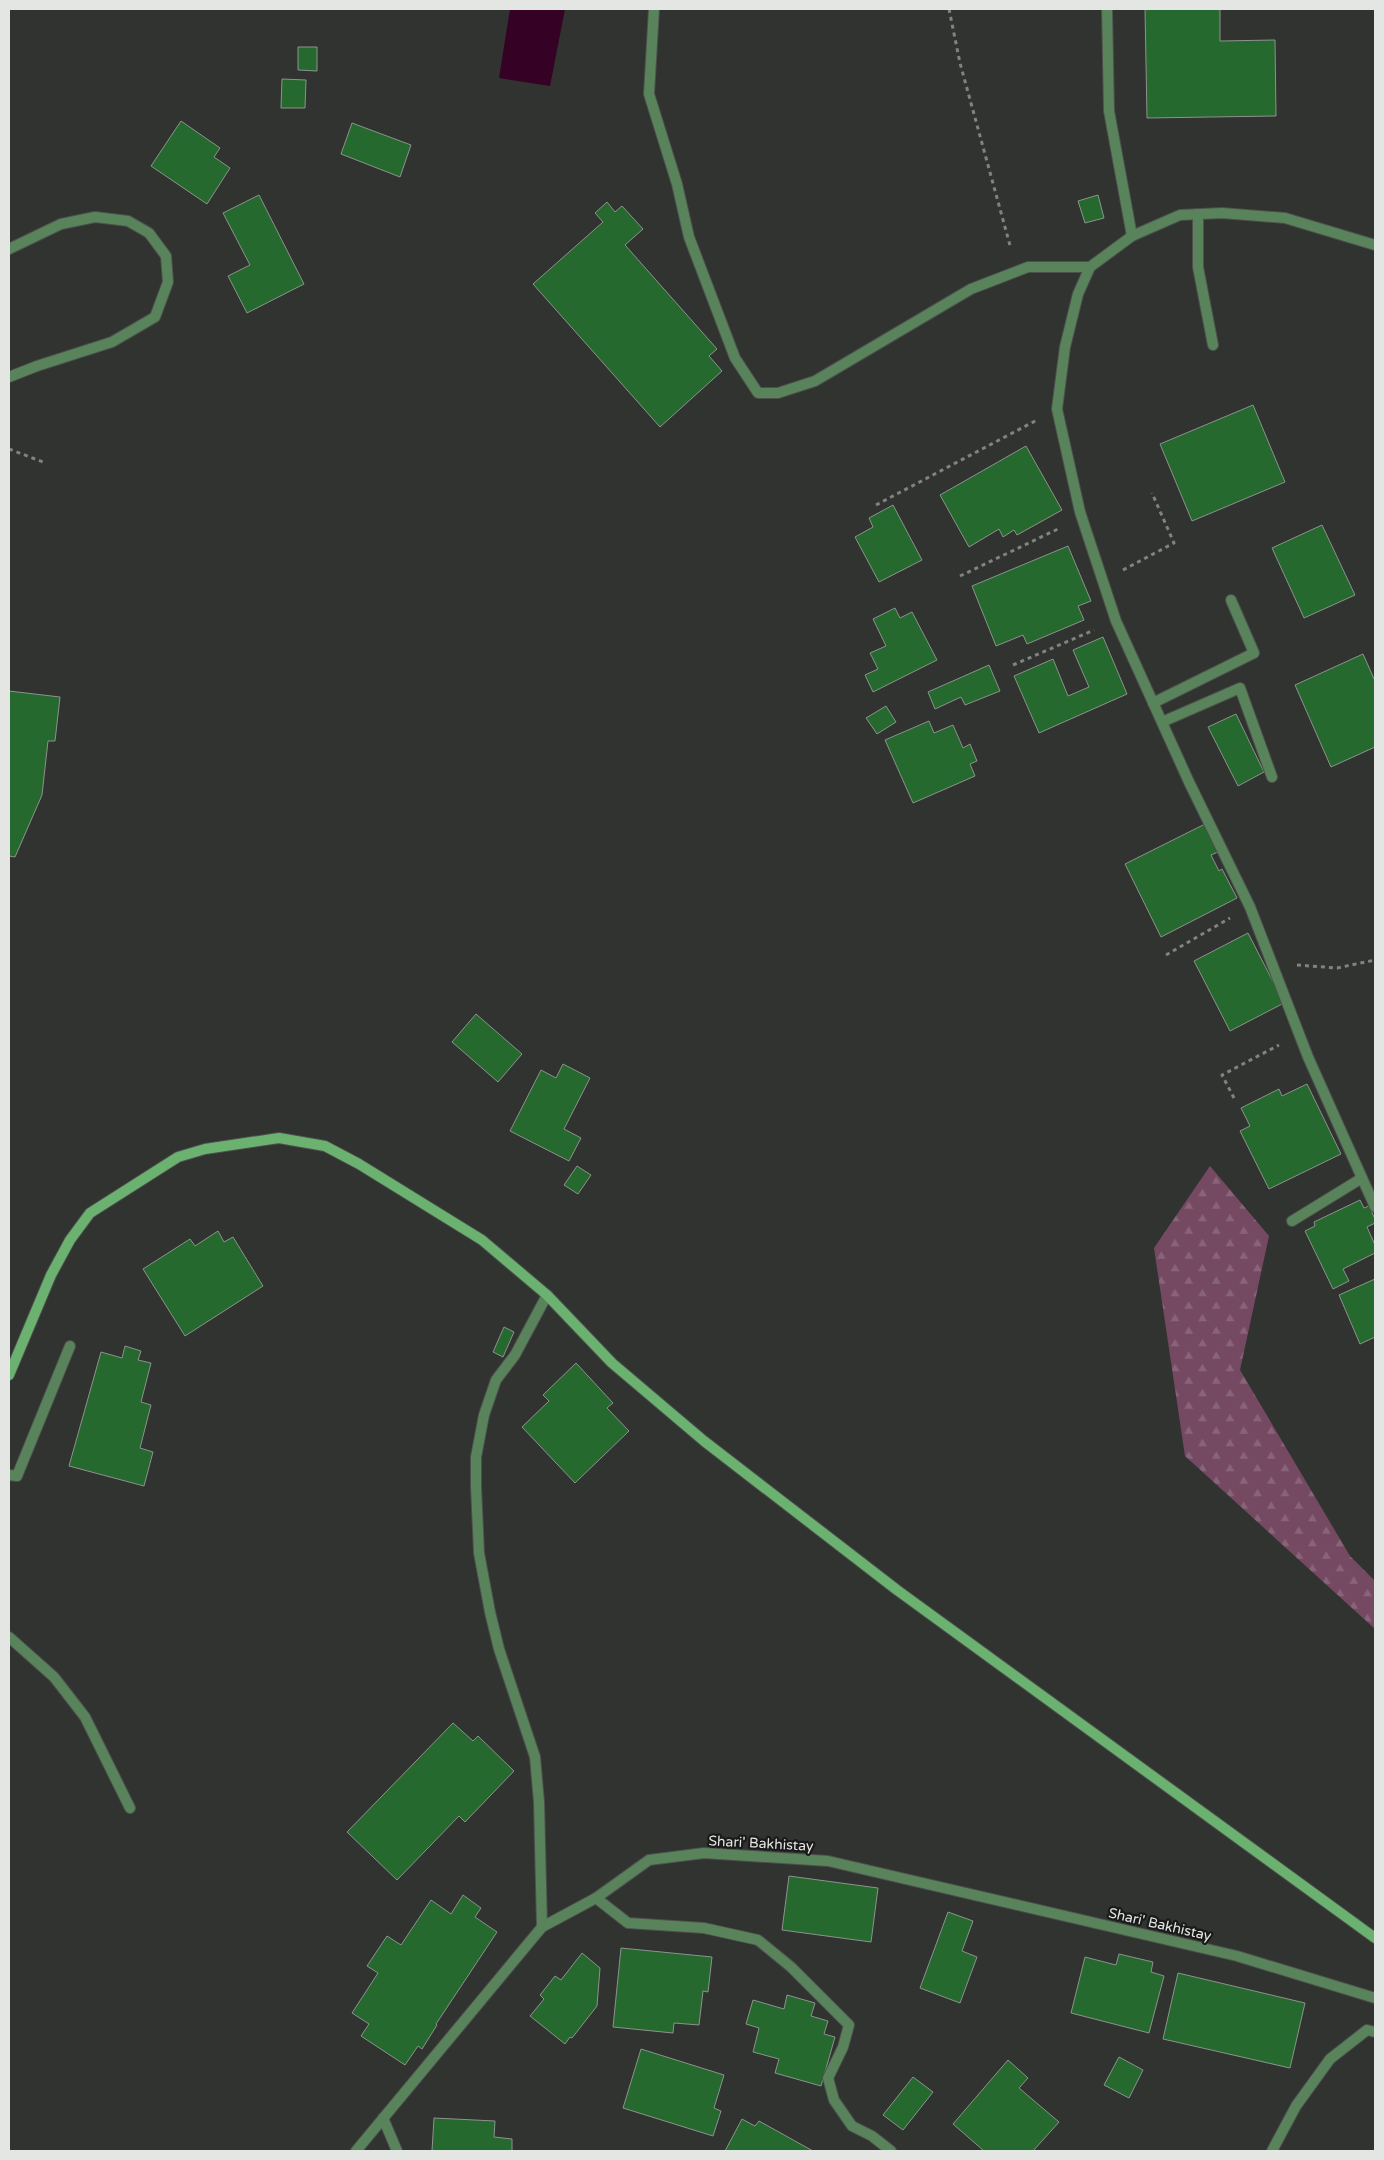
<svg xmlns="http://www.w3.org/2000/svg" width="1384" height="2160" font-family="'Varela Round',sans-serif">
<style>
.forest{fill:url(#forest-firs)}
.water{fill:#350225}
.building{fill:#25692f;stroke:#8e928e}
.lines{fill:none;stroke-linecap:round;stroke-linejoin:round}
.lane-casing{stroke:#4d504d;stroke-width:12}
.street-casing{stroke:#4d504d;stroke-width:12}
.secondary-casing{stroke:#4d504d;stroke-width:12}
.path{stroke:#808380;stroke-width:3;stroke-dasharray:4 4;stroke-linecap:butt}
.lane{stroke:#59845b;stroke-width:10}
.street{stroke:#59845b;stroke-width:10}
.secondary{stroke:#6bb271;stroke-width:10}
.labels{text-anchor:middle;stroke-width:4.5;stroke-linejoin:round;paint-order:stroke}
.street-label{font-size:14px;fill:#e3e6e3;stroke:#191a19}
</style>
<defs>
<pattern id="forest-firs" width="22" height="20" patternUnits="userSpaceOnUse" patternTransform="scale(1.25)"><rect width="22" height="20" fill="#764963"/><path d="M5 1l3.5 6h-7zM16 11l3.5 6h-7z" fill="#896379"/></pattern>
</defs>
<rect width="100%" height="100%" fill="#303330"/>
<path class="forest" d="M 1210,1166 L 1269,1236 L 1240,1370 L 1350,1556 L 1375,1581 L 1375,1629 L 1185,1456 L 1154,1248 Z"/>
<path class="water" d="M 510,9 L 565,9 L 550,86 L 499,78 Z"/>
<g class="building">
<path d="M 1145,9 L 1220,9 L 1220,41 L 1275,40 L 1276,116 L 1147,118 Z"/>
<path d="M 298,47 L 317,47 L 317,71 L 298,70 Z"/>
<path d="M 282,79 L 306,80 L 305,108 L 281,108 Z"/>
<path d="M 181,121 L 220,148 L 214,157 L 230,168 L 207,204 L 151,166 Z"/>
<path d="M 352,123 L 411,145 L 400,177 L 341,154 Z"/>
<path d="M 259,195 L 304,284 L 247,313 L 228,276 L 250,265 L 223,213 Z"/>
<path d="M 1098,195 L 1104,218 L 1085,223 L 1078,201 Z"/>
<path d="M 607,202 L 615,212 L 622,206 L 643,229 L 625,245 L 717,349 L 709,356 L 722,371 L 660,427 L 533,284 L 603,222 L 595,213 Z"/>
<path d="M 1253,405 L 1285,482 L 1192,521 L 1160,444 Z"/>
<path d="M 1026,446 L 1062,510 L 1017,535 L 1014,530 L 1003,537 L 999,529 L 969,547 L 940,495 Z"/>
<path d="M 893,505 L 922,560 L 879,582 L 855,537 L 873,527 L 869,518 Z"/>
<path d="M 1322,525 L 1355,595 L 1304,618 L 1272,548 Z"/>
<path d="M 1068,546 L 1091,601 L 1078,606 L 1084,620 L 1027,644 L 1023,635 L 996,646 L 972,586 Z"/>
<path d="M 895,608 L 900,618 L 912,612 L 937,660 L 873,692 L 865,675 L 878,669 L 870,653 L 886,646 L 873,619 Z"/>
<path d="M 1103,637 L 1127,694 L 1039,733 L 1014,676 L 1053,659 L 1068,696 L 1089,687 L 1073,650 Z"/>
<path d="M 1363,654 L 1375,681 L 1375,747 L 1331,767 L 1295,685 Z"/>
<path d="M 989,665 L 1000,691 L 965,705 L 961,697 L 935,709 L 928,692 Z"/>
<path d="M 9,691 L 60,697 L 55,741 L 48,741 L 42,795 L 15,857 L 9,856 Z"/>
<path d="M 886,706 L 896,722 L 877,734 L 866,718 Z"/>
<path d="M 1236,714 L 1264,772 L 1238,786 L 1208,727 Z"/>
<path d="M 929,721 L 934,733 L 953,725 L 963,748 L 970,744 L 977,761 L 970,764 L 975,776 L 913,803 L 885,740 Z"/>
<path d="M 1205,824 L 1218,852 L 1211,855 L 1219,871 L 1222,869 L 1237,898 L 1161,937 L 1125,864 Z"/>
<path d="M 1248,933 L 1284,1003 L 1230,1031 L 1194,961 Z"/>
<path d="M 476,1014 L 522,1054 L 498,1082 L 452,1042 Z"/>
<path d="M 563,1064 L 590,1078 L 564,1129 L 581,1138 L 569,1161 L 510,1131 L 541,1070 L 556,1078 Z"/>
<path d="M 1307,1084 L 1341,1154 L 1269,1189 L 1240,1131 L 1250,1126 L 1241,1108 L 1279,1089 L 1282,1096 Z"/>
<path d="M 577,1166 L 591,1175 L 578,1194 L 564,1185 Z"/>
<path d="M 1360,1200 L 1364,1208 L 1369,1206 L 1375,1219 L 1375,1223 L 1367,1227 L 1375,1245 L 1375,1253 L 1343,1269 L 1349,1281 L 1333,1289 L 1305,1231 L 1315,1226 L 1314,1222 Z"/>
<path d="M 218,1231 L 224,1242 L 233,1237 L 263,1286 L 185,1336 L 143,1269 L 190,1239 L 195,1246 Z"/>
<path d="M 1375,1279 L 1375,1337 L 1360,1344 L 1339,1295 Z"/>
<path d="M 504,1327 L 514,1332 L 503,1357 L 493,1352 Z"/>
<path d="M 125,1346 L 141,1351 L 138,1360 L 151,1363 L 141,1402 L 151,1405 L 140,1448 L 153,1452 L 144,1486 L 69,1466 L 101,1352 L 122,1358 Z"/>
<path d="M 576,1363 L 613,1403 L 607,1408 L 629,1431 L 575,1483 L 522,1427 L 549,1401 L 543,1395 Z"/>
<path d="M 453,1723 L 473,1741 L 478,1736 L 514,1771 L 465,1822 L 459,1816 L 397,1880 L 347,1832 Z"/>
<path d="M 789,1876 L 878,1888 L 871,1942 L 782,1930 Z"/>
<path d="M 463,1895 L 481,1908 L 475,1917 L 497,1932 L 436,2024 L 437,2025 L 422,2049 L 418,2046 L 405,2065 L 361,2036 L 369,2024 L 352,2013 L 378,1973 L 367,1966 L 387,1936 L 401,1945 L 431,1900 L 451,1914 Z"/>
<path d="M 948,1912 L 973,1921 L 962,1951 L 977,1957 L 960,2003 L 920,1988 Z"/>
<path d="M 621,1948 L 712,1957 L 708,1992 L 703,1991 L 699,2025 L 674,2023 L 673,2033 L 613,2027 Z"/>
<path d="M 582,1953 L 600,1968 L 597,2006 L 572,2038 L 570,2037 L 565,2044 L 530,2016 L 544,1999 L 540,1995 L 555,1976 L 561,1980 Z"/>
<path d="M 1119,1954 L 1153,1962 L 1151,1972 L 1164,1976 L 1149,2033 L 1071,2013 L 1085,1957 L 1116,1965 Z"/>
<path d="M 1178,1973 L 1305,2003 L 1290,2068 L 1163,2039 Z"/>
<path d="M 787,1995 L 815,2003 L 811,2016 L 828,2021 L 824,2034 L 835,2037 L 821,2086 L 775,2073 L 779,2059 L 753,2052 L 759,2028 L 746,2024 L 753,2000 L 784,2009 Z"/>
<path d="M 641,2049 L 724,2075 L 714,2108 L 721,2111 L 713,2136 L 623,2108 Z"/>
<path d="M 1119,2057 L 1143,2070 L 1129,2098 L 1104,2085 Z"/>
<path d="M 1008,2060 L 1028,2078 L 1019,2088 L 1059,2122 L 1033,2151 L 984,2151 L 953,2124 Z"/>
<path d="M 913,2077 L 933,2092 L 903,2130 L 883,2115 Z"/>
<path d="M 434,2118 L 495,2121 L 494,2137 L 512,2139 L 512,2151 L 432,2151 Z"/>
<path d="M 742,2119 L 755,2126 L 759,2121 L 813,2151 L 725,2151 Z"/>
</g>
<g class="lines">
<defs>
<path id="lane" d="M 1272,2151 L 1296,2106 L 1330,2059 L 1367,2030 L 1375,2032"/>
<g id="street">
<path d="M 654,9 L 649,94 L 677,184 L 689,237 L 735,358 L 758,393 L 778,393 L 815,381 L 971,289 L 1028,267 L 1090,267"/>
<path d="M 1107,9 L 1109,111 L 1132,236"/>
<path d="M 1198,214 L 1198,267 L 1213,345"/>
<path d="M 1375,245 L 1285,218 L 1222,213 L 1180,215 L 1132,236 L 1090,267 L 1078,294 L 1065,347 L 1057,409 L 1080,512 L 1116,621 L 1189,782 L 1250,907 L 1308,1057 L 1375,1207"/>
<path d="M 9,249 L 61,224 L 95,217 L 128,221 L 149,233 L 166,256 L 168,282 L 155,317 L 112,342 L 37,366 L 9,377"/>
<path d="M 1153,703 L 1254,653 L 1231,600"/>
<path d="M 1162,722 L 1240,688 L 1272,777"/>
<path d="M 1292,1221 L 1362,1178"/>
<path d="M 9,1475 L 17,1476 L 70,1346"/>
<path d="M 9,1637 L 54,1677 L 85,1717 L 130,1808"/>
<path d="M 542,1927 L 539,1802 L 535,1757 L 499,1649 L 490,1612 L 479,1553 L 476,1486 L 476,1457 L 484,1415 L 496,1380 L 515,1355 L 547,1295"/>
<path d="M 383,2118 L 397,2151"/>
<path d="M 356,2151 L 542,1927 L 596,1898"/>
<path d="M 891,2151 L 872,2136 L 852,2126 L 834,2100 L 828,2078 L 843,2047 L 849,2025 L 791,1967 L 758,1940 L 704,1928 L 628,1923 L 596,1898 L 649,1860 L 704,1853 L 828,1861 L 1237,1956 L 1375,1998"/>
</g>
<path id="secondary" d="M 9,1375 L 51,1275 L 70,1240 L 90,1213 L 178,1157 L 205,1149 L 279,1138 L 325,1146 L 359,1164 L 482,1240 L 547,1295 L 612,1363 L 704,1441 L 897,1590 L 1375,1938"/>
</defs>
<use href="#lane" class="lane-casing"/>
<use href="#street" class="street-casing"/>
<use href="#secondary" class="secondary-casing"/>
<g class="path">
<path d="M 949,9 L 960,63 L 1011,249"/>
<path d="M 9,449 L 43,462"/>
<path d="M 876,505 L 1037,420"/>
<path d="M 1123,570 L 1174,543 L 1152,493"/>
<path d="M 960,576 L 1060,528"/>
<path d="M 1013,665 L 1094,630"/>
<path d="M 1166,955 L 1230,918"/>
<path d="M 1297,965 L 1337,968 L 1375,960"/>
<path d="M 1234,1098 L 1222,1075 L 1279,1045"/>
</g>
<use href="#lane" class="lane"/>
<use href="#street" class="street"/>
<use href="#secondary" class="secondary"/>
</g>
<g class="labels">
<g class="street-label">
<text transform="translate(761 1843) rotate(3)" y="5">Shari' Bakhistay</text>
<text transform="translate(1160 1924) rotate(13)" y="5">Shari' Bakhistay</text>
</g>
</g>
<rect width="1384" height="2160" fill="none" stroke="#e3e6e3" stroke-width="20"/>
</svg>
